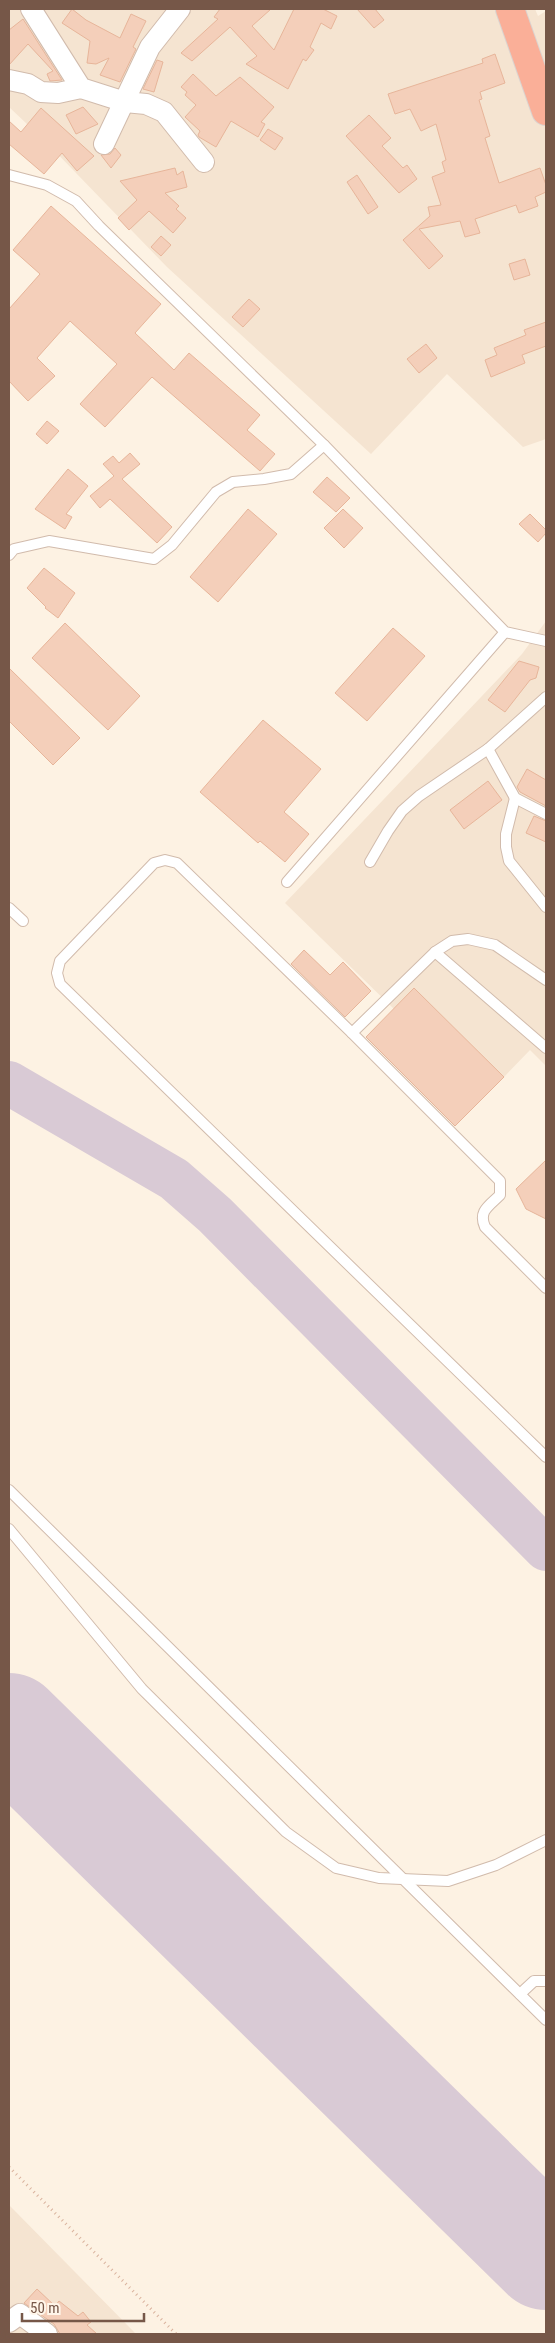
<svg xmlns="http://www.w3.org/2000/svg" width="555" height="2343" font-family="'Roboto Condensed',sans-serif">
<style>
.residential{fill:#f5e4d1}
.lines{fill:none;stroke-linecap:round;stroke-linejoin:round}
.taxiway{stroke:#d9cad5;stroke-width:44}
.runway{stroke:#d9cad5;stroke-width:110}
.building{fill:#f4cfba;stroke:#e7b59a}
.lane-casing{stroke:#d1bbac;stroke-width:12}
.street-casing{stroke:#d1bbac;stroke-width:22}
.highway-casing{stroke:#dbd3cf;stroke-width:30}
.path{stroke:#d9b29d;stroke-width:3;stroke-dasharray:1 4;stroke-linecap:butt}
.lane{stroke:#fff;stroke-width:10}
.street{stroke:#fff;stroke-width:20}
.highway{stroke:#faaf98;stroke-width:28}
</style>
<rect width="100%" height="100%" fill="#fdf2e3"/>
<g class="residential">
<path d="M 9,9 L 535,9 L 538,16 L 546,11 L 546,439 L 523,447 L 447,374 L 371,454 L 167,267 L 46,142 L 9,107 Z"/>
<path d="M 546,621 L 546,1066 L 530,1050 L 504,1077 L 414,988 L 394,1009 L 285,903 L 522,654 Z"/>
<path d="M 9,2205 L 136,2334 L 9,2334 Z"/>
</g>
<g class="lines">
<path class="taxiway" d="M 9,1083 L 174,1179 L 215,1215 L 546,1549"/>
<path class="runway" d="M 9,1728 L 546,2255"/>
</g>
<g class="building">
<path d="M 72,9 L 86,20 L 120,38 L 131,14 L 146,21 L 133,47 L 136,49 L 120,82 L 100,75 L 109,58 L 96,64 L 87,63 L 90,41 L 62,23 Z"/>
<path d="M 220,9 L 271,9 L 252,26 L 274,50 L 294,9 L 323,9 L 337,16 L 331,29 L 321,23 L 310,47 L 314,50 L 306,61 L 303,59 L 288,89 L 246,64 L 257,56 L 230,27 L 192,61 L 181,53 L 218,19 L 214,17 Z"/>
<path d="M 357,9 L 375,9 L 384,20 L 374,28 Z"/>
<path d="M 23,19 L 62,80 L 50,81 L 47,74 L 53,71 L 28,44 L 9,65 L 9,30 Z"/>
<path d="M 495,54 L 505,83 L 480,92 L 482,99 L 479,100 L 490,136 L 485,138 L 499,183 L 540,168 L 546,185 L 546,192 L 535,197 L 538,206 L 519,213 L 516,205 L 475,219 L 480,233 L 465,237 L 460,221 L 419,229 L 443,256 L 429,269 L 403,240 L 430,216 L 428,207 L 441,205 L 432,177 L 445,172 L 442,162 L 446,160 L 436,124 L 421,131 L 410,109 L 395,114 L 388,94 L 483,63 L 482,59 Z"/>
<path d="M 157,60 L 163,62 L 154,92 L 143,89 Z"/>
<path d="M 193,74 L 216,96 L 240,77 L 274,107 L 261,122 L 265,124 L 258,137 L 231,121 L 216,147 L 199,137 L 198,135 L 200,131 L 185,117 L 196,105 L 185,95 L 187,92 L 181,87 Z"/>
<path d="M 83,107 L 98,124 L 76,134 L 66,115 Z"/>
<path d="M 41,108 L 94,156 L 77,171 L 62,153 L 44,174 L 9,144 L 9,121 L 21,132 Z"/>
<path d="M 369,115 L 391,138 L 382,146 L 403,168 L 407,165 L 417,179 L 399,193 L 346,136 Z"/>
<path d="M 268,129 L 283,138 L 275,150 L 260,140 Z"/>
<path d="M 115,148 L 121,155 L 111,168 L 101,155 L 110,154 Z"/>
<path d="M 175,168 L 177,175 L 183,171 L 187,187 L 165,193 L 179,206 L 176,209 L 186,218 L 173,233 L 149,211 L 129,230 L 118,218 L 137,200 L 120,181 Z"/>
<path d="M 357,175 L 378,207 L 368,214 L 347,182 Z"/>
<path d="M 51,206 L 161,304 L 135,333 L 174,370 L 189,353 L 260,415 L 247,430 L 275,454 L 260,471 L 152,377 L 105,427 L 80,404 L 117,364 L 70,321 L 37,358 L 55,376 L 28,401 L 9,381 L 9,309 L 40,274 L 13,250 Z"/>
<path d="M 161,236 L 171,245 L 161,256 L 151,247 Z"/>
<path d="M 525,259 L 530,275 L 514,280 L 509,264 Z"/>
<path d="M 249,299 L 260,309 L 243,327 L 232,317 Z"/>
<path d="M 546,322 L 546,346 L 522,355 L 525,363 L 491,377 L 485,360 L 497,355 L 494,348 L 526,335 L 524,330 Z"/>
<path d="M 426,344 L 437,358 L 419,373 L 407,359 Z"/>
<path d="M 47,421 L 59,431 L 47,444 L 36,434 Z"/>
<path d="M 130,453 L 140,464 L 122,479 L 172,527 L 157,543 L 110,499 L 100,508 L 90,496 L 114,476 L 103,464 L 113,456 L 119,463 Z"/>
<path d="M 68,469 L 88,486 L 66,514 L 72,517 L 65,529 L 35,509 Z"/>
<path d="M 327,477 L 350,498 L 336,512 L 313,492 Z"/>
<path d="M 248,509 L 277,534 L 218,602 L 190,577 Z"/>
<path d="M 343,509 L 363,528 L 344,548 L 324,528 Z"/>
<path d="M 530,514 L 546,530 L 546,533 L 538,542 L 519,524 Z"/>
<path d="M 44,568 L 75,593 L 58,618 L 45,608 L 46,607 L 27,588 Z"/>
<path d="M 65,623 L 140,696 L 108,730 L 32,658 Z"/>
<path d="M 393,628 L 425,656 L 367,721 L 335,693 Z"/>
<path d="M 519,661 L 539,667 L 536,678 L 530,680 L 505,712 L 488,700 Z"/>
<path d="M 9,668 L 80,738 L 53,765 L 9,721 Z"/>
<path d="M 263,720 L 321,769 L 284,812 L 309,834 L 285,862 L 260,841 L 258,843 L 200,792 Z"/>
<path d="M 527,769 L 546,780 L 546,806 L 520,792 L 517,787 Z"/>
<path d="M 488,781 L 502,800 L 464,829 L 450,810 Z"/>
<path d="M 534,816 L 546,821 L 546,842 L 526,833 Z"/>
<path d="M 304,950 L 330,975 L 343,962 L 371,991 L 345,1017 L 291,964 Z"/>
<path d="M 414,988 L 504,1077 L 455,1126 L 366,1037 Z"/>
<path d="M 546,1160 L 546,1219 L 526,1209 L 516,1189 Z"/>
<path d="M 37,2289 L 55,2306 L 59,2301 L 78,2316 L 83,2312 L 91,2322 L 87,2325 L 97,2334 L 60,2334 L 54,2324 L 24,2303 Z"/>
</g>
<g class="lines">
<defs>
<g id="lane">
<path d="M 9,175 L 47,185 L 76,201 L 99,226 L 324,445 L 505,632 L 546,641"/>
<path d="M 9,555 L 14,549 L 49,541 L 154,559 L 172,545 L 216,492 L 233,482 L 264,479 L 291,474 L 324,445"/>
<path d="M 488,749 L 515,798 L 546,814"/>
<path d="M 515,798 L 506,834 L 506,847 L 509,861 L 546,907"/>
<path d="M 370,862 L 388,831 L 402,811 L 419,796 L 488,749 L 546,697"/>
<path d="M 287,882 L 505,632"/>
<path d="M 9,908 L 23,921"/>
<path d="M 435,952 L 546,1048"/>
<path d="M 546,980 L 495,945 L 468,939 L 452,941 L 435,952 L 352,1033 L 500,1181 L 500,1195 C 489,1206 478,1211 485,1227 L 546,1288"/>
<path d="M 352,1033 L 177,863 L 165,860 L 154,863 L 60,961 L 57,973 L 60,984 L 546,1457"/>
<path d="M 9,1490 L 546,2020"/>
<path d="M 9,1529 L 142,1689 L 286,1832 L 336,1868 L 379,1878 L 448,1881 L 496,1865 L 546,1840"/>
<path d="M 520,1994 L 534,1981 L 546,1981"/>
</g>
<g id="street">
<path d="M 31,9 L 81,88 L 125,102 L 146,104 L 164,112 L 204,162"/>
<path d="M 9,80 L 28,84 L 41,92 L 58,93 L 81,88"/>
<path d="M 104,144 L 150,47 L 180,9"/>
<path d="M 9,2322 L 20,2314 L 47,2334"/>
</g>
<path id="highway" d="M 510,9 L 546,111"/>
</defs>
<use href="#lane" class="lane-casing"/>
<use href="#street" class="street-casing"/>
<use href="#highway" class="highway-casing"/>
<path class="path" d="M 9,2167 L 176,2334"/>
<use href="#lane" class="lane"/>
<use href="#street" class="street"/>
<use href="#highway" class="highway"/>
</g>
<rect width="555" height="2343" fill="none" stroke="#765748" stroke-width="20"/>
<path d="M22 2313v8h122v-8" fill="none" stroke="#765748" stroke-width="2.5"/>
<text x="30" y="2313" font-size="15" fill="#765748" stroke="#fff6ea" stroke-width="4" paint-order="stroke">50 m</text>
</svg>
